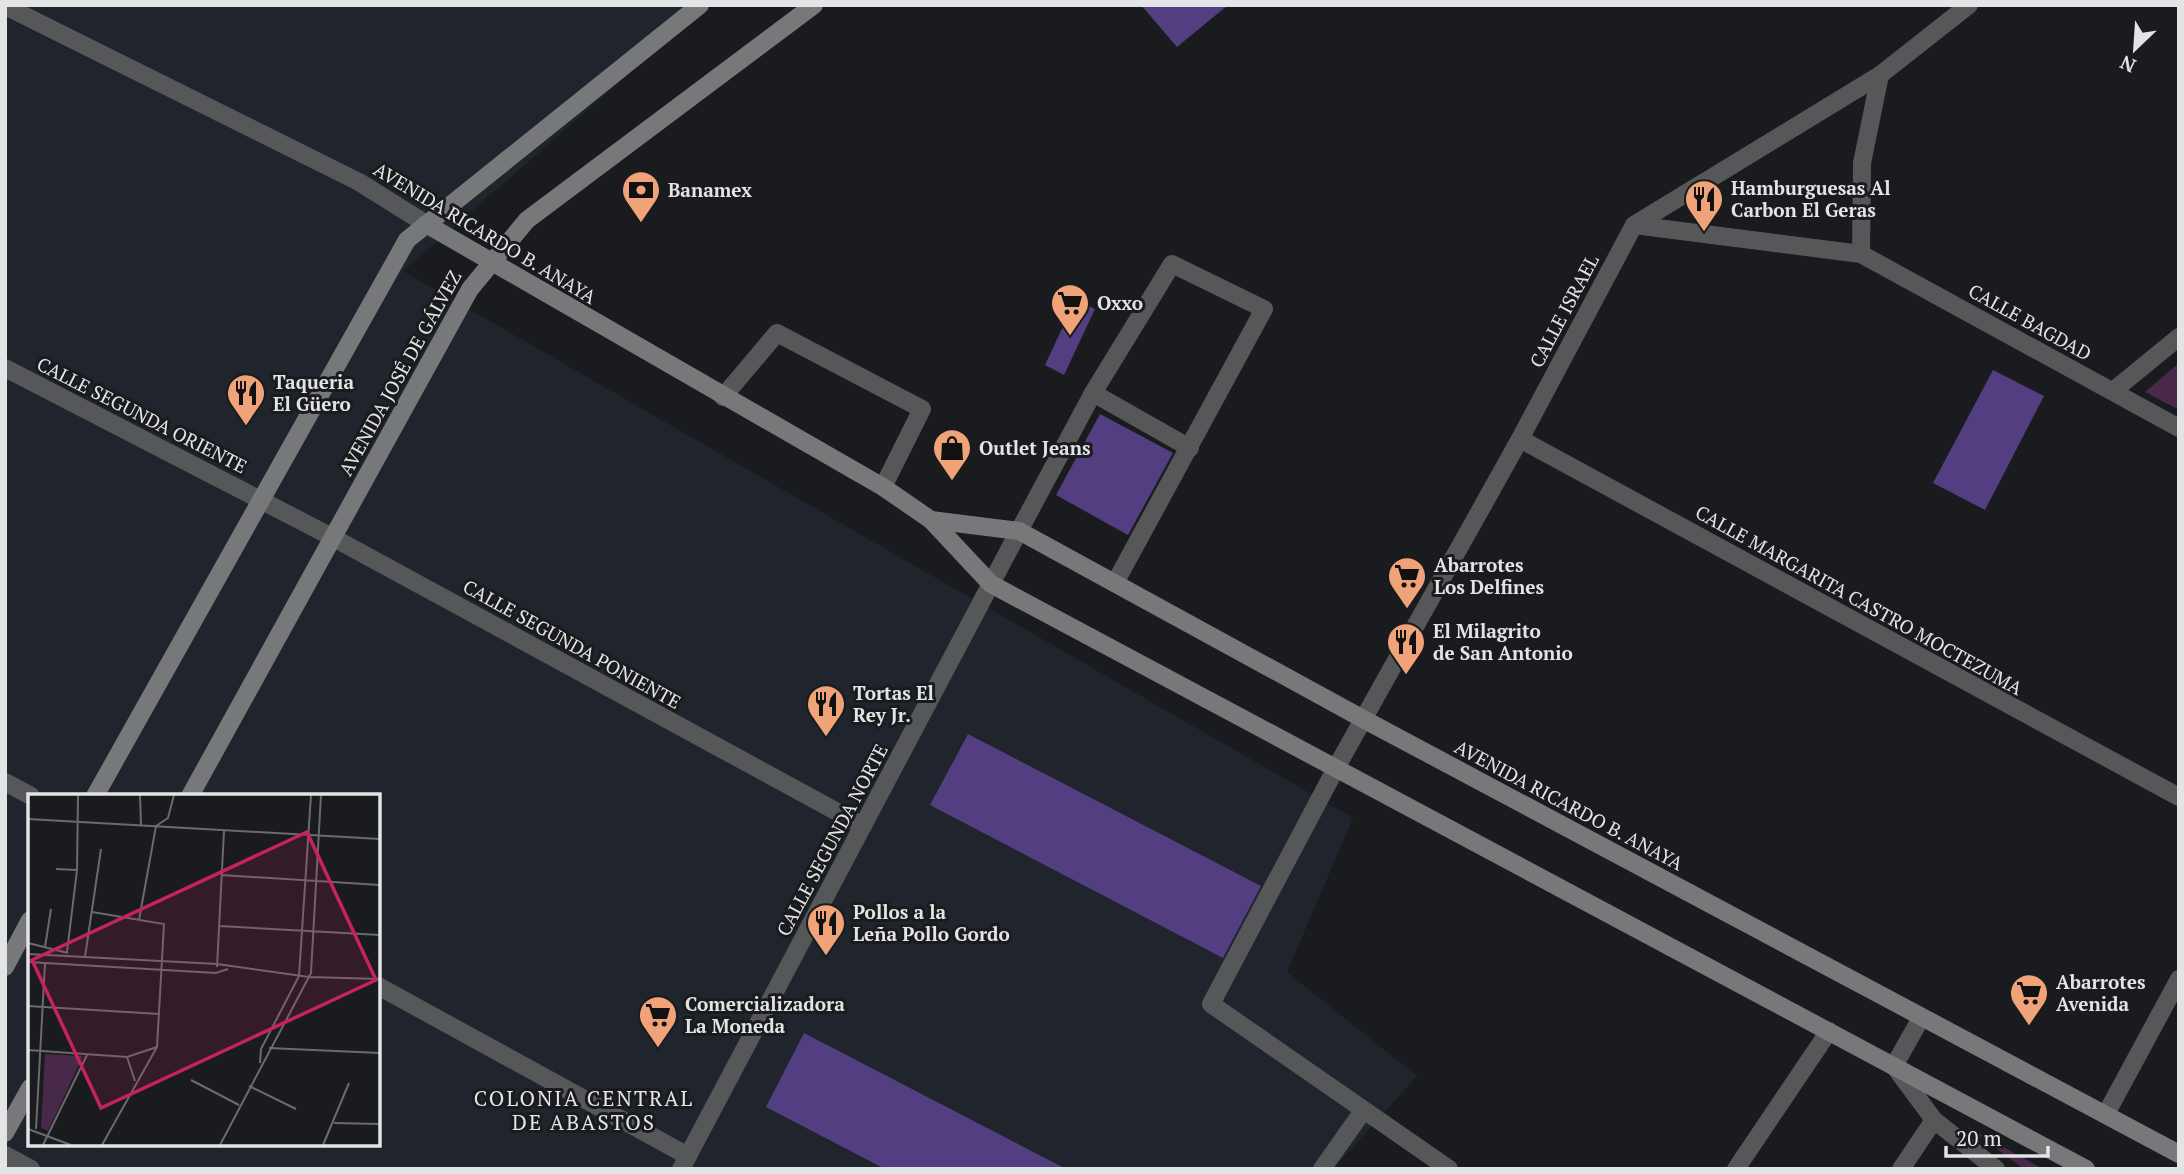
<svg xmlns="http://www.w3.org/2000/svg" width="2184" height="1174" font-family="'PT Serif',serif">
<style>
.built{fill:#20242c;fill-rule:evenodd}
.green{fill:#48294a}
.building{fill:#523e80}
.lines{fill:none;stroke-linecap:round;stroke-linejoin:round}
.service{stroke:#555758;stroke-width:18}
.minor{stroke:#555758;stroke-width:18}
.tertiary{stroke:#555758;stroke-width:18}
.secondary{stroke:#76787a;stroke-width:18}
.labels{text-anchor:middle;stroke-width:6;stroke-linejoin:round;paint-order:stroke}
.poi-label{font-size:19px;font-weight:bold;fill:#e3e4e6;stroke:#1a1b1e;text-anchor:start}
.street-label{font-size:19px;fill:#e3e4e6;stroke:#1a1b1e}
.neighbourhood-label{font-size:21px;letter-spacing:2px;fill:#e3e4e6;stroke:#1a1b1e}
.inset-road{fill:none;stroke:#6a6b6e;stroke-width:2}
.view{fill:#c42262;fill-opacity:0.15;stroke:#c42262;stroke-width:3.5}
.inset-edge{fill:none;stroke:#e3e4e6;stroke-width:3.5}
</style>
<rect width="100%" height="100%" fill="#1a1b1e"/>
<path class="built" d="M 5,5 L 708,5 L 403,271 L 1353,818 L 1287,972 L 1417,1076 L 1333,1169 L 5,1169 ZM 30,796 L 378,796 L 378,1144 L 30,1144 Z"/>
<g class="green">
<path d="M 2179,363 L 2179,410 L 2145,392 Z"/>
<path d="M 1964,1125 L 2043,1169 L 2024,1169 Z"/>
</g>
<g class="building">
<path d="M 1141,5 L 1228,5 L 1177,47 Z"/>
<path d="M 1076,299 L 1095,309 L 1064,375 L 1045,365 Z"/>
<path d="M 1993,370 L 2044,396 L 1985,510 L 1933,483 Z"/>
<path d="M 1100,414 L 1173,453 L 1128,535 L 1056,495 Z"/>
<path d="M 968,734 L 1261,886 L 1223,958 L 930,805 Z"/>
<path d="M 804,1033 L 1066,1169 L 885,1169 L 766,1107 Z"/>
</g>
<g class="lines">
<g class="service">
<path d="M 1093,393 L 1190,448"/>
<path d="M 723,397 L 777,333 L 922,409 L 883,487"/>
<path d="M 1019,531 L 1093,393 L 1172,264 L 1264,309 L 1115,583"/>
</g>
<g class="minor">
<path d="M 1634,225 L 1861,254 L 2179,428"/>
<path d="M 1861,254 L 1862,163 L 1880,75"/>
<path d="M 5,368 L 332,537 L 863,826"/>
<path d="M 2113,391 L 2179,337"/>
<path d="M 1520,439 L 2179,797"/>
<path d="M 1336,768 L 1211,1004 L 1449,1169"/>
<path d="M 5,782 L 31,796"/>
<path d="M 378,986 L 688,1156"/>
<path d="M 1921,1018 L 1894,1066 L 1934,1120 L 1996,1169"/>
<path d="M 2106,1114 L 2179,979"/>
<path d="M 5,1155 L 31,1169"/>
<path d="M 681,1169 L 1019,531"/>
<path d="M 1322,1169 L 1363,1111"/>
<path d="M 1736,1169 L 1829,1031"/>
<path d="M 1901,1169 L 1934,1120"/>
</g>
<g class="tertiary">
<path d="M 5,6 L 359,182 L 426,224"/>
<path d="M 1336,768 L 1520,439 L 1634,225 L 1880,75 L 1969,5"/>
</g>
<g class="secondary">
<path d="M 426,224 L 883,487 L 931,520 L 991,584 L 2086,1169"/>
<path d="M 931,520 L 1019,531 L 1365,720 L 2179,1154"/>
<path d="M 95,796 L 407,240 L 700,5"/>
<path d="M 190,796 L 470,289 L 527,220 L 814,5"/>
<path d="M 5,967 L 30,920"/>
<path d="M 5,1133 L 30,1088"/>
</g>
</g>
<defs>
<symbol id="bank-pin" viewBox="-11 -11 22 30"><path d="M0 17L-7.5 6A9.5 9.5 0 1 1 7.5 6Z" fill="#f0a378" stroke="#1a1b1e"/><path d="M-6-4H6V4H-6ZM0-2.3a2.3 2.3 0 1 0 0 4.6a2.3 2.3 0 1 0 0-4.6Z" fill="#111"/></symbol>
<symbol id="restaurant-pin" viewBox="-11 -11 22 30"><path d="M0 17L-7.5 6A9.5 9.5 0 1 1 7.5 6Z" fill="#f0a378" stroke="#1a1b1e"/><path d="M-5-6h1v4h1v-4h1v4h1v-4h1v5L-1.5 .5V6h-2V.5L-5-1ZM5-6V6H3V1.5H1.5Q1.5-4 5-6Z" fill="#111"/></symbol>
<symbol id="supermarket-pin" viewBox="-11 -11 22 30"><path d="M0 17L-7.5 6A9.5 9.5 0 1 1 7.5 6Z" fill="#f0a378" stroke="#1a1b1e"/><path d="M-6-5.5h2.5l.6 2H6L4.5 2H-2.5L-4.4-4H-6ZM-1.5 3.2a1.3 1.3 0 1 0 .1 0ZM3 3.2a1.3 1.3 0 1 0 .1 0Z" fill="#111"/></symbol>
<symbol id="shop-pin" viewBox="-11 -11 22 30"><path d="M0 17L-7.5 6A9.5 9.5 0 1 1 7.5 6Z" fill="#f0a378" stroke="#1a1b1e"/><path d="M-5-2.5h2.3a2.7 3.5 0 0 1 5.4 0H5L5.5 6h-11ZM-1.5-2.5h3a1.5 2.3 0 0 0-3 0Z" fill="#111"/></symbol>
</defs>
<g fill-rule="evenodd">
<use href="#bank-pin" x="619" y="168" width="44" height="60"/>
<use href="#restaurant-pin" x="1682" y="177" width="44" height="60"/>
<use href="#supermarket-pin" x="1048" y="281" width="44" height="60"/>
<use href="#restaurant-pin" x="224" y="371" width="44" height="60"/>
<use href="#shop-pin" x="930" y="426" width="44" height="60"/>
<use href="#supermarket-pin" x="1385" y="554" width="44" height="60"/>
<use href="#restaurant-pin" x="1384" y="620" width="44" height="60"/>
<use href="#restaurant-pin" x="804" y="682" width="44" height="60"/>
<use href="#restaurant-pin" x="804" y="901" width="44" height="60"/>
<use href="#supermarket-pin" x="2007" y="971" width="44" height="60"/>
<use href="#supermarket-pin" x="636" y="993" width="44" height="60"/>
</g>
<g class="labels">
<g class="poi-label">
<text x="1731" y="195">Hamburguesas Al<tspan x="1731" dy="22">Carbon El Geras</tspan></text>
<text x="668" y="197">Banamex</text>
<text x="1097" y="310">Oxxo</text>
<text x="273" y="389">Taqueria<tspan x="273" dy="22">El Güero</tspan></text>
<text x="979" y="455">Outlet Jeans</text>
<text x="1434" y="572">Abarrotes<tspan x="1434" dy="22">Los Delfines</tspan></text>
<text x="1433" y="638">El Milagrito<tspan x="1433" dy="22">de San Antonio</tspan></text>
<text x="853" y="700">Tortas El<tspan x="853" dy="22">Rey Jr.</tspan></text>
<text x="853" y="919">Pollos a la<tspan x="853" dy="22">Leña Pollo Gordo</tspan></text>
<text x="2056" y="989">Abarrotes<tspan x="2056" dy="22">Avenida</tspan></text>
<text x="685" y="1011">Comercializadora<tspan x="685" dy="22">La Moneda</tspan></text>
</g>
<g class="street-label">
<text transform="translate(485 233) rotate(31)" y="7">AVENIDA RICARDO B. ANAYA</text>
<text transform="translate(1564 311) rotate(-62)" y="7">CALLE ISRAEL</text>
<text transform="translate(2030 322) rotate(29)" y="7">CALLE BAGDAD</text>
<text transform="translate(400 373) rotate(-61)" y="7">AVENIDA JOSÉ DE GÁLVEZ</text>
<text transform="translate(142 415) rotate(27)" y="7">CALLE SEGUNDA ORIENTE</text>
<text transform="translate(1859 600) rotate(29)" y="7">CALLE MARGARITA CASTRO MOCTEZUMA</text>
<text transform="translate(572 644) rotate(29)" y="7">CALLE SEGUNDA PONIENTE</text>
<text transform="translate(1569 805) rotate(28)" y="7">AVENIDA RICARDO B. ANAYA</text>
<text transform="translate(832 840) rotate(-62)" y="7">CALLE SEGUNDA NORTE</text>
</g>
<g class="neighbourhood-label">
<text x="584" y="1106">COLONIA CENTRAL<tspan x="584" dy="24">DE ABASTOS</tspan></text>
</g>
</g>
<g transform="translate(28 794)">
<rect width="352" height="352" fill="#1a1b1e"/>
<path d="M 17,260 L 55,262 L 20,337 L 13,334 Z" fill="#48294a"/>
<path class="inset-road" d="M 112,1 L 113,31M 0,25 L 352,45M 28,75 L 49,76M 193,81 L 352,91M 64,118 L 136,130 L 129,253 L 74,351M 111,126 L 128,32 L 140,24 L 146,1M 191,132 L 352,141M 0,149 L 40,159M 17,153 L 23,115M 39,158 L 49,76 L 50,1M 0,160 L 189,170 L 281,183M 57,163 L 73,55M 0,168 L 188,179 L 200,175M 189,173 L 196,37M 281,183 L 352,185M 0,212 L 131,220M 241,254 L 352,259M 0,256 L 99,263 L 129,253M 99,263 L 107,287M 232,269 L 233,255 L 271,182 L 283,1M 163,286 L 211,311M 221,292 L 268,315M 306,329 L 352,330M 0,335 L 43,351M 8,335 L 17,169M 15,351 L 59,261M 192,351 L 283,179 L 293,1M 295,351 L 321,289"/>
<path class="view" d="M 279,38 L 348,186 L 73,314 L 4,166 Z"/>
<rect width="352" height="352" class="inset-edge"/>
</g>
<rect width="2184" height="1174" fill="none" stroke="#e3e4e6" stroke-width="14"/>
<g transform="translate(2135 49) rotate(205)" stroke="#1a1b1e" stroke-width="5" paint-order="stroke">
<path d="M0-5L12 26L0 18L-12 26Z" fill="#e3e4e6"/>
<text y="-10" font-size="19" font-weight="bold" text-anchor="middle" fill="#e3e4e6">N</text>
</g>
<path d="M1946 1146v10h102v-10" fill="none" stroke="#e3e4e6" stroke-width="3.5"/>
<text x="1956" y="1146" font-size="21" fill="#e3e4e6" stroke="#1a1b1e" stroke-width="5" paint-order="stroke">20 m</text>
</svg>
